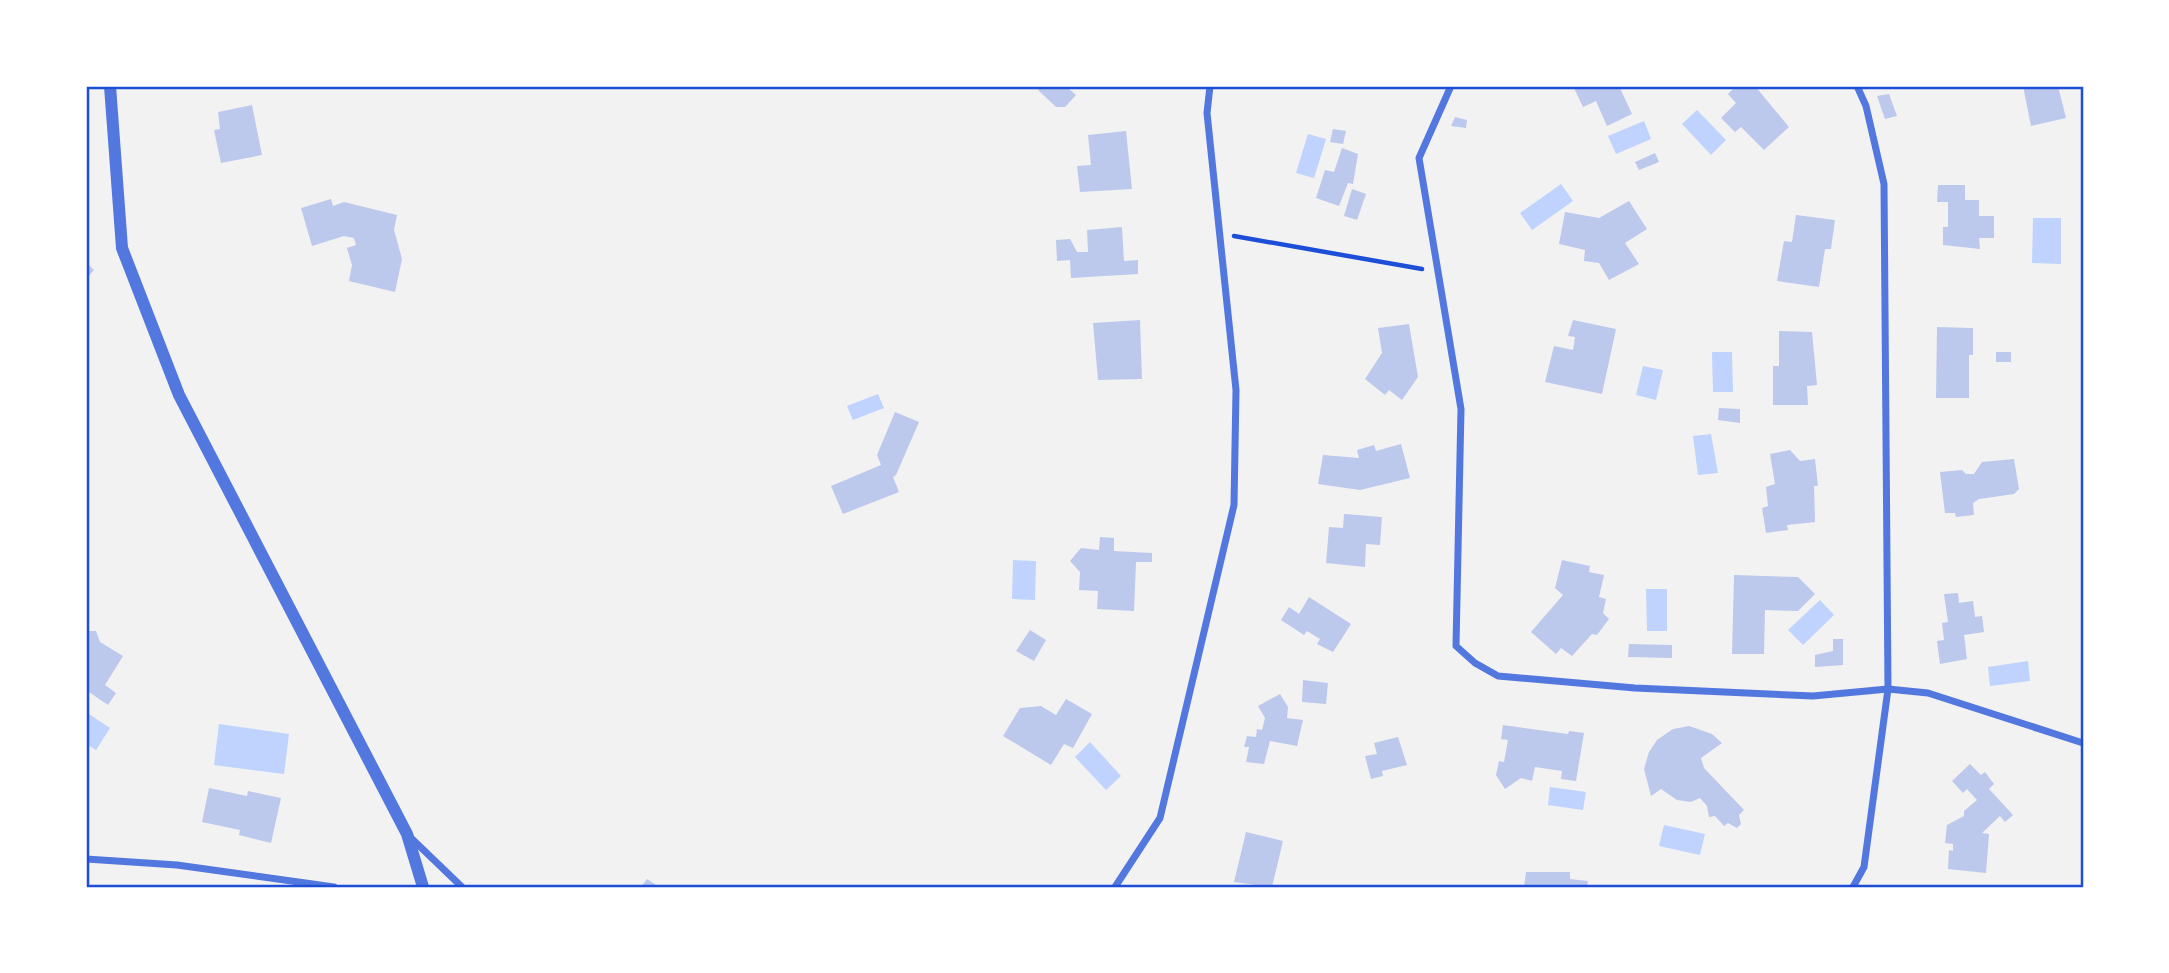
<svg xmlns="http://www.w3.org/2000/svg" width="2169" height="973" font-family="'PT Serif',serif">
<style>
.water{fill:#bfd3fe}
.building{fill:#bdc9ec}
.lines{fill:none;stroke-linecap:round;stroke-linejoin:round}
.path{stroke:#1d4ed8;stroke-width:4.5}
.minor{stroke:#5277de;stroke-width:7}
.tertiary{stroke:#5277de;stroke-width:12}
.neatline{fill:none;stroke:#1d4ed8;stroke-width:2.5}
</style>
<rect width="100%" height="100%" fill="#f2f2f2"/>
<g class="water">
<path d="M 1697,110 L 1726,140 L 1711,155 L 1682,124 Z"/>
<path d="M 1644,121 L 1651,139 L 1616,154 L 1608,136 Z"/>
<path d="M 1308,134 L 1326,139 L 1314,178 L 1296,173 Z"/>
<path d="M 1561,184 L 1573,201 L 1532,230 L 1520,213 Z"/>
<path d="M 2033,218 L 2061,218 L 2061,264 L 2032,263 Z"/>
<path d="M 1712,352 L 1732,352 L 1733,392 L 1713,392 Z"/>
<path d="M 1643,366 L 1663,370 L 1656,400 L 1636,395 Z"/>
<path d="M 878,394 L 884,408 L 853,420 L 847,406 Z"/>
<path d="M 1711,434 L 1718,473 L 1698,475 L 1693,436 Z"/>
<path d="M 1013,560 L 1036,561 L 1035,600 L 1012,599 Z"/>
<path d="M 1646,589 L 1667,589 L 1667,631 L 1647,631 Z"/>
<path d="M 1820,600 L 1834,615 L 1803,645 L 1788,630 Z"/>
<path d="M 2028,661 L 2030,681 L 1990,686 L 1988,667 Z"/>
<path d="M 86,712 L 110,728 L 96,750 L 86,744 Z"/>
<path d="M 219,724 L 289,734 L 284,774 L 214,765 Z"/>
<path d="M 1090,742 L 1121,776 L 1106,790 L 1075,757 Z"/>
<path d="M 1550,787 L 1586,792 L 1583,810 L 1548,805 Z"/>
<path d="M 1664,825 L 1705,834 L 1700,855 L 1659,846 Z"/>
</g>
<g class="building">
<path d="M 1041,86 L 1073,86 L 1069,89 L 1076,95 L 1065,107 L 1056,107 L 1038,90 Z"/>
<path d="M 1573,86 L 1619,86 L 1632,114 L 1607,126 L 1596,101 L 1583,107 Z"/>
<path d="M 1736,86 L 1755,86 L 1789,127 L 1764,150 L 1741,127 L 1735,132 L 1721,118 L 1736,103 L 1728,94 Z"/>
<path d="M 2023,86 L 2058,86 L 2066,118 L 2031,126 Z"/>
<path d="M 1889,94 L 1897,116 L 1885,119 L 1877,96 Z"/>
<path d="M 252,105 L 262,155 L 221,163 L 214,130 L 220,129 L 218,112 Z"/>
<path d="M 1455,117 L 1467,120 L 1466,128 L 1451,126 Z"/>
<path d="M 1333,129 L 1346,131 L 1343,144 L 1330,142 Z"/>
<path d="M 1126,131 L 1132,189 L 1080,192 L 1077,166 L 1091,165 L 1088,135 Z"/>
<path d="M 1342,148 L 1358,154 L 1353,184 L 1348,183 L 1339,206 L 1316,198 L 1325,170 L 1334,172 Z"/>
<path d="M 1655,153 L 1659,162 L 1639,170 L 1635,162 Z"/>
<path d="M 1938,185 L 1965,185 L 1965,200 L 1979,200 L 1979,216 L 1994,216 L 1994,238 L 1979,238 L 1980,249 L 1943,245 L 1943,227 L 1948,227 L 1948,202 L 1937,202 Z"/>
<path d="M 1352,189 L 1366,194 L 1357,220 L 1344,216 Z"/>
<path d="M 331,199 L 333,206 L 344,202 L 397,215 L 394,230 L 402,259 L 395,292 L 349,281 L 352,265 L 347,248 L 356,245 L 354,238 L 344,236 L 312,246 L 301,208 Z"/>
<path d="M 1629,201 L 1647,229 L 1625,243 L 1639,264 L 1609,280 L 1599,263 L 1584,261 L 1585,250 L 1559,244 L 1565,212 L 1599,218 Z"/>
<path d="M 1796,215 L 1835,220 L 1831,249 L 1825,249 L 1819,287 L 1777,281 L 1784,241 L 1792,242 Z"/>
<path d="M 1122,227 L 1124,261 L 1138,260 L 1138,274 L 1071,278 L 1070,260 L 1057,261 L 1056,240 L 1070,239 L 1077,252 L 1088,252 L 1087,230 Z"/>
<path d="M 86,262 L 94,270 L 86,279 Z"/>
<path d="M 1140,320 L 1142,379 L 1098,380 L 1093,323 Z"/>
<path d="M 1573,320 L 1616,329 L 1602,394 L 1545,382 L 1554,346 L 1573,350 L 1575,337 L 1568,336 Z"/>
<path d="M 1409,324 L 1418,377 L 1402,400 L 1389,390 L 1385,395 L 1365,379 L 1382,353 L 1378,328 Z"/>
<path d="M 1937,327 L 1973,328 L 1973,355 L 1969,355 L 1969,398 L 1936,398 Z"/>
<path d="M 1779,331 L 1812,332 L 1817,385 L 1807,386 L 1808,405 L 1773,405 L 1773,366 L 1779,366 Z"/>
<rect x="1996" y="352" width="15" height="10"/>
<path d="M 1719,408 L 1740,409 L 1740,423 L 1718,420 Z"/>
<path d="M 895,412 L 919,422 L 896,475 L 893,477 L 899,492 L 843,514 L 831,486 L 881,465 L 877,455 Z"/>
<path d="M 1401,444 L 1410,478 L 1360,490 L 1318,484 L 1323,455 L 1359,458 L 1357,450 L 1374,445 L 1376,451 Z"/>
<path d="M 1790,450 L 1800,461 L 1815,459 L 1818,486 L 1814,486 L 1815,522 L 1787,525 L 1788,530 L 1766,533 L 1762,508 L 1768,506 L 1766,487 L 1775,484 L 1770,454 Z"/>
<path d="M 2014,459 L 2019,489 L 2014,494 L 1979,499 L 1973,503 L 1974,515 L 1956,517 L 1955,513 L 1945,513 L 1940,472 L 1962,470 L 1966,474 L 1974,474 L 1982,462 Z"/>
<path d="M 1344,514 L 1382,517 L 1380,545 L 1366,544 L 1365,567 L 1326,563 L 1329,527 L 1343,528 Z"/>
<path d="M 1100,537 L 1114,538 L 1114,551 L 1152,553 L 1152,562 L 1136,562 L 1134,611 L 1097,609 L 1098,591 L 1079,590 L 1080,572 L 1070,561 L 1081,548 L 1099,550 Z"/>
<path d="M 1562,560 L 1590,566 L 1589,572 L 1604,575 L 1599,597 L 1606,599 L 1603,613 L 1609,619 L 1597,635 L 1592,634 L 1572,656 L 1561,648 L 1556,654 L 1531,632 L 1563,595 L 1555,588 Z"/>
<path d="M 1734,575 L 1798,577 L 1815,594 L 1798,611 L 1765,610 L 1764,654 L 1732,654 Z"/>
<path d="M 1958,593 L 1959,603 L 1973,601 L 1975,617 L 1982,616 L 1984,632 L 1964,635 L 1967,659 L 1940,664 L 1937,641 L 1944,640 L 1942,623 L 1948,622 L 1944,594 Z"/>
<path d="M 1309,597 L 1351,624 L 1333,652 L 1317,644 L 1320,639 L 1307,631 L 1304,635 L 1281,620 L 1289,607 L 1299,614 Z"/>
<path d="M 1030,630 L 1046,640 L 1034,661 L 1016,651 Z"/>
<path d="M 86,631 L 96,631 L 100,642 L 123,656 L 105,685 L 116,693 L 108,705 L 86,690 Z"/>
<path d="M 1833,639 L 1843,639 L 1843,665 L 1815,667 L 1815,655 L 1833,651 Z"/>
<path d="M 1629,644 L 1672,645 L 1672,658 L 1628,657 Z"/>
<path d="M 1303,680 L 1328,683 L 1326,704 L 1302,702 Z"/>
<path d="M 1280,694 L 1288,707 L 1287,718 L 1303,720 L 1297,746 L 1270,741 L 1264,764 L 1246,762 L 1249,747 L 1244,747 L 1247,736 L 1256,737 L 1257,729 L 1262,730 L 1265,718 L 1258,706 Z"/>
<path d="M 1066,699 L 1092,714 L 1073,748 L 1064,744 L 1051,765 L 1003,736 L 1020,708 L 1041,706 L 1056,715 Z"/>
<path d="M 1503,725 L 1568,734 L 1569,731 L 1584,733 L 1576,781 L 1561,779 L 1562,771 L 1535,767 L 1532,781 L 1521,778 L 1505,789 L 1496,775 L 1499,761 L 1504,762 L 1508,740 L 1501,739 Z"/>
<path d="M 1689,726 L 1712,734 L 1722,743 L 1701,758 L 1704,768 L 1744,810 L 1739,815 L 1741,824 L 1737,828 L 1728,823 L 1724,826 L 1715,816 L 1709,817 L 1707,806 L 1700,798 L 1691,802 L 1677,800 L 1661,789 L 1651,796 L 1644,769 L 1649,752 L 1657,740 L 1673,729 Z"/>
<path d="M 1398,737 L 1407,765 L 1382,771 L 1383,776 L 1371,779 L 1365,756 L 1377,754 L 1374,743 Z"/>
<path d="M 1970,764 L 1981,775 L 1985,772 L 1994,784 L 1989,789 L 2013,815 L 2005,822 L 2000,816 L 1982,833 L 1989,834 L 1986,873 L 1948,869 L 1949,850 L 1953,851 L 1953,844 L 1945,843 L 1947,825 L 1964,816 L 1964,811 L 1977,800 L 1967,789 L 1963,793 L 1952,781 Z"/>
<path d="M 209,788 L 247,796 L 248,791 L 281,798 L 271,843 L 239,835 L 240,830 L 202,822 Z"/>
<path d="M 1246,832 L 1283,841 L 1272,887 L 1234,882 Z"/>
<path d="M 1526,872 L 1570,872 L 1570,879 L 1588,881 L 1587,887 L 1524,887 Z"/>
<path d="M 647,879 L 659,887 L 641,887 Z"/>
</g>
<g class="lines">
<path class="path" d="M 1234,236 L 1422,269"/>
<g class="minor">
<path d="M 1451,86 L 1419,158 L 1461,409 L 1456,646 L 1475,663 L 1498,676 L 1635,688 L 1813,696 L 1888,689 L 1928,693 L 2083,743"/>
<path d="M 410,837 L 462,887"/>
<path d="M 86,859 L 177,865 L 334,887"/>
<path d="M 1115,887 L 1160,818 L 1234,505 L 1236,390 L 1207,113 L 1210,86"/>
<path d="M 1853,887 L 1864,867 L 1888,689 L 1884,184 L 1866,106 L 1857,86"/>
</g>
<path class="tertiary" d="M 110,86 L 122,248 L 179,395 L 407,834 L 423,887"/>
</g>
<rect width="2169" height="973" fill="none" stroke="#ffffff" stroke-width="175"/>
<rect x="88" y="88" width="1994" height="798" class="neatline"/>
</svg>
